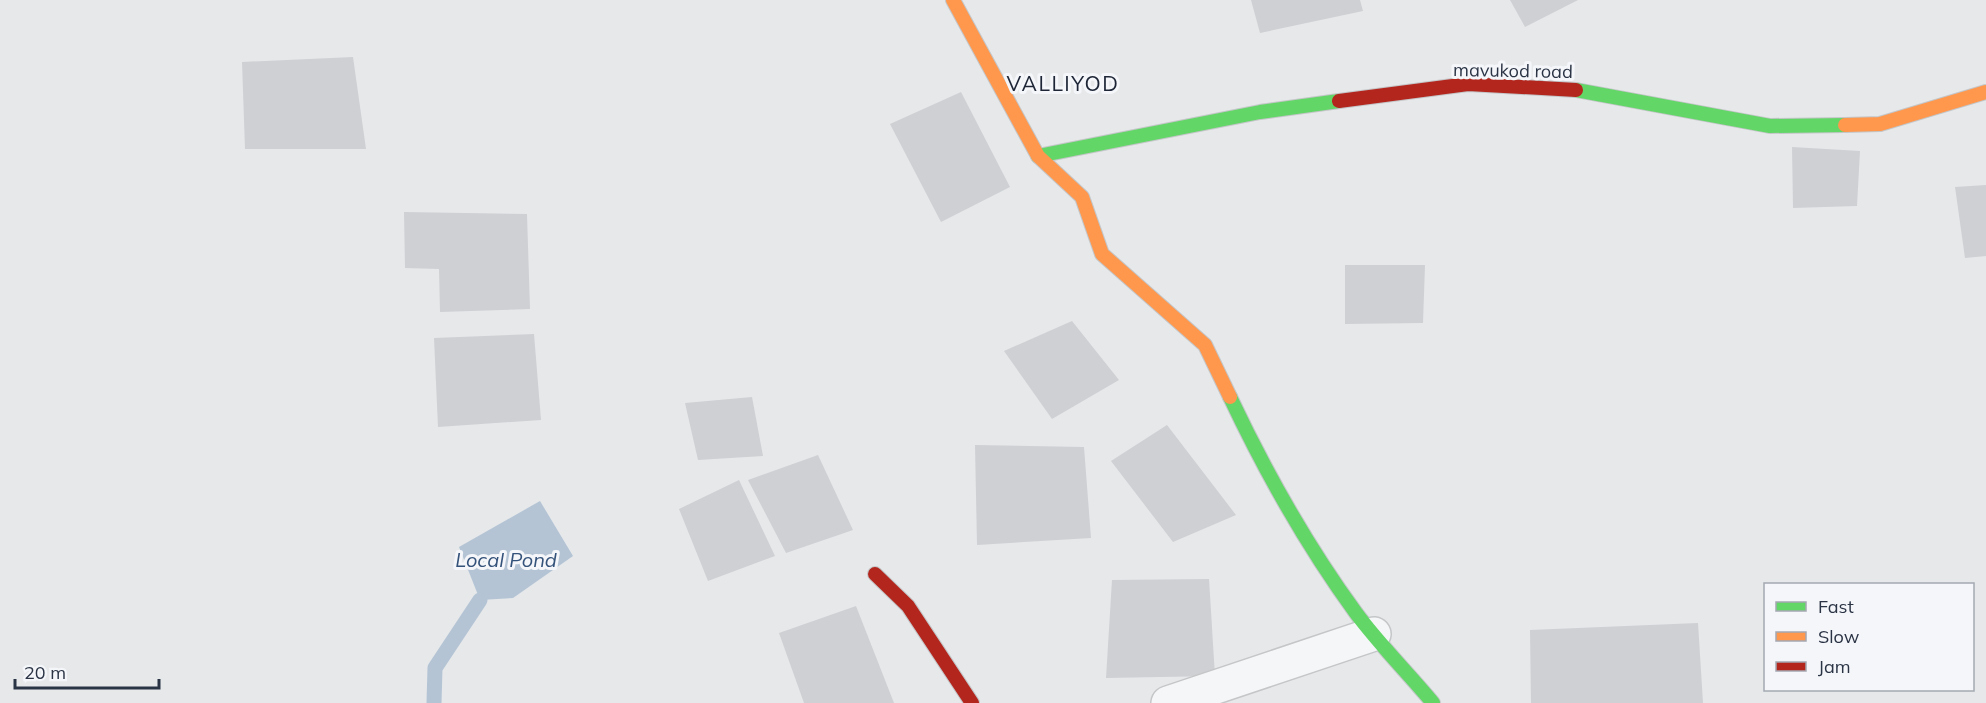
<svg xmlns="http://www.w3.org/2000/svg" width="1986" height="703" font-family="Mulish,sans-serif">
<style>
.water{fill:#b4c4d5}
.lines{fill:none;stroke-linecap:round;stroke-linejoin:round}
.stream{stroke:#b4c4d5;stroke-width:15}
.building{fill:#ced0d3}
.street-casing{stroke:#c4c6c8;stroke-width:36}
.fast-casing{stroke:#c4c6c8;stroke-width:16}
.slow-casing{stroke:#c4c6c8;stroke-width:16}
.jam-casing{stroke:#c4c6c8;stroke-width:16}
.street{stroke:#f5f6f7;stroke-width:33}
.fast{stroke:#63d668;stroke-width:14}
.slow{stroke:#ff974d;stroke-width:14}
.jam{stroke:#b3261e;stroke-width:14}
.labels{text-anchor:middle;stroke-width:6;stroke-linejoin:round;paint-order:stroke}
.street-label{font-size:18px;fill:#2b3445;stroke:#f4f6f9}
.water-label{font-size:20px;font-style:italic;fill:#34527a;stroke:#f4f6f9}
.quarter-label{font-size:21px;letter-spacing:1.5px;fill:#1d2536;stroke:#f4f6f9}
</style>
<rect width="100%" height="100%" fill="#e6e8ea"/>
<path class="water" d="M 540,501 L 573,556 L 513,598 L 480,600 L 459,547 Z"/>
<g class="lines">
<path class="stream" d="M 434,703 L 435,668 L 480,600"/>
</g>
<g class="building">
<path d="M 1251,0 L 1360,0 L 1363,11 L 1260,33 Z"/>
<path d="M 1510,0 L 1578,0 L 1525,27 Z"/>
<path d="M 353,57 L 366,149 L 245,149 L 242,62 Z"/>
<path d="M 961,92 L 1010,187 L 941,222 L 890,124 Z"/>
<path d="M 1792,147 L 1860,151 L 1857,206 L 1793,208 Z"/>
<path d="M 1986,185 L 1986,256 L 1965,258 L 1955,187 Z"/>
<path d="M 404,212 L 527,214 L 530,309 L 440,312 L 439,269 L 405,268 Z"/>
<path d="M 1345,265 L 1425,265 L 1423,323 L 1345,324 Z"/>
<path d="M 1072,321 L 1119,380 L 1052,419 L 1004,351 Z"/>
<path d="M 534,334 L 541,420 L 438,427 L 434,338 Z"/>
<path d="M 752,397 L 763,456 L 698,460 L 685,403 Z"/>
<path d="M 1167,425 L 1236,515 L 1173,542 L 1111,461 Z"/>
<path d="M 975,445 L 1084,447 L 1091,538 L 977,545 Z"/>
<path d="M 818,455 L 853,530 L 786,553 L 748,480 Z"/>
<path d="M 739,480 L 775,556 L 708,581 L 679,509 Z"/>
<path d="M 1209,579 L 1215,676 L 1106,678 L 1112,580 Z"/>
<path d="M 856,606 L 894,703 L 804,703 L 779,633 Z"/>
<path d="M 1698,623 L 1703,703 L 1531,703 L 1530,630 Z"/>
</g>
<g class="lines">
<defs>
<path id="street" d="M 1168,703 L 1374,634"/>
<g id="fast">
<path d="M 1576,90 L 1770,126 L 1845,125"/>
<path d="M 1038,156 L 1260,112 L 1339,101"/>
<path d="M 1230,397 C 1265,471 1307,546 1356,613 C 1379,644 1408,673 1433,703"/>
</g>
<g id="slow">
<path d="M 953,0 L 1038,156 L 1082,197 L 1102,254 L 1205,345 L 1230,397"/>
<path d="M 1845,125 L 1880,124 L 1986,92"/>
</g>
<g id="jam">
<path d="M 1339,101 L 1468,84 L 1576,90"/>
<path d="M 875,574 L 908,606 L 972,703"/>
</g>
</defs>
<use href="#street" class="street-casing"/>
<use href="#fast" class="fast-casing"/>
<use href="#slow" class="slow-casing"/>
<use href="#jam" class="jam-casing"/>
<use href="#street" class="street"/>
<use href="#fast" class="fast"/>
<use href="#slow" class="slow"/>
<use href="#jam" class="jam"/>
</g>
<g class="labels">
<g class="street-label">
<text transform="translate(1513 71) rotate(1)" y="6">mavukod road</text>
</g>
<g class="water-label">
<text x="506" y="567">Local Pond</text>
</g>
<g class="quarter-label">
<text x="1063" y="91">VALLIYOD</text>
</g>
</g>
<rect x="1764" y="583" width="210" height="108" fill="#f4f6f9" stroke="#a4a8b1" stroke-width="1.5"/>
<rect x="1776" y="602" width="30" height="9" fill="#63d668" stroke="#a4a8b1" stroke-width="1.5"/>
<text x="1818" y="613" font-size="18" fill="#2b3445">Fast</text>
<rect x="1776" y="632" width="30" height="9" fill="#ff974d" stroke="#a4a8b1" stroke-width="1.5"/>
<text x="1818" y="643" font-size="18" fill="#2b3445">Slow</text>
<rect x="1776" y="662" width="30" height="9" fill="#b3261e" stroke="#a4a8b1" stroke-width="1.5"/>
<text x="1818" y="673" font-size="18" fill="#2b3445">Jam</text>
<path d="M15 679v9h144v-9" fill="none" stroke="#2b3445" stroke-width="3"/>
<text x="24" y="679" font-size="18" fill="#2b3445" stroke="#f4f6f9" stroke-width="4.5" paint-order="stroke">20 m</text>
</svg>
